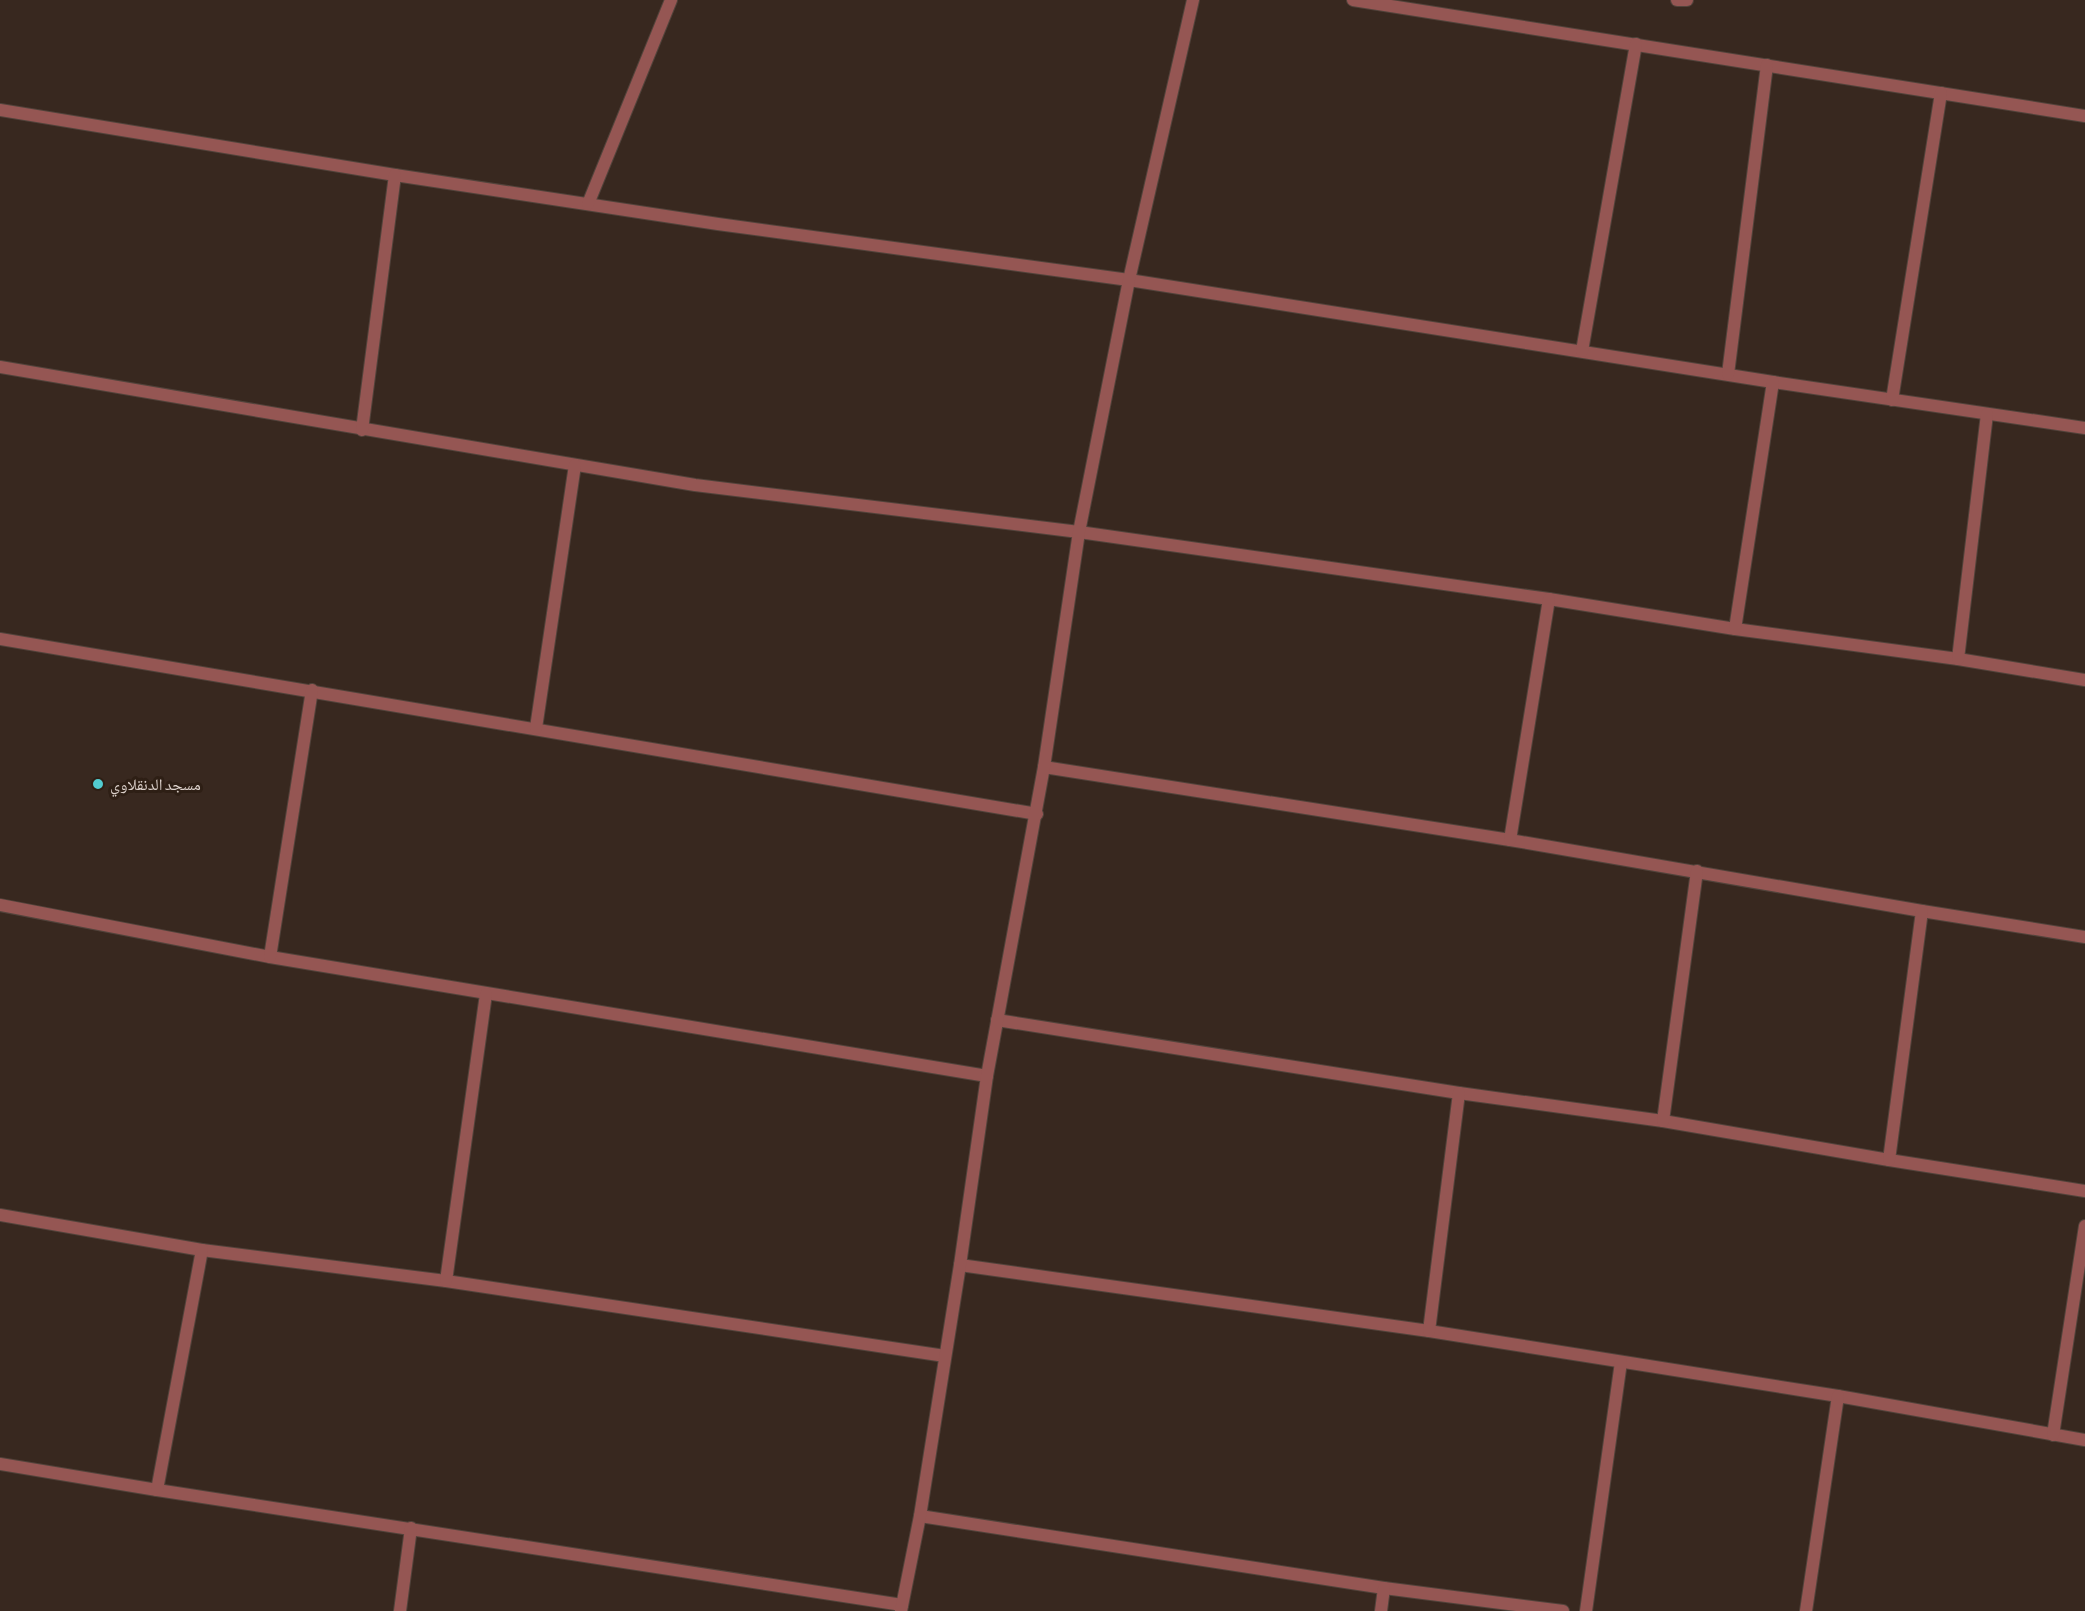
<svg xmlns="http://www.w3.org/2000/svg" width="2085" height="1611" font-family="'Asap Condensed','Noto Naskh Arabic',sans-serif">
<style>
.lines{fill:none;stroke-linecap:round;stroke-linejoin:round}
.minor-casing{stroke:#52433b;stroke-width:14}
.minor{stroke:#955653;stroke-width:12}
.poi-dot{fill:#52ccd0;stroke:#2e1f15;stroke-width:2}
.labels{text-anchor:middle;stroke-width:6;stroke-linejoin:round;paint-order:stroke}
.poi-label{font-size:16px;fill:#ddd2cc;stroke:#2e1f15;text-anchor:start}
</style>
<rect width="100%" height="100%" fill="#38281f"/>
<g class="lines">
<defs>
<g id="minor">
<path d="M 1353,0 L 2085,116"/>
<path d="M 1677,0 L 1687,0"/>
<path d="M 0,110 L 395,175 L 718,224 L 1129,280 L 1773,382 L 2085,428"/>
<path d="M 588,204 L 671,0"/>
<path d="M 1582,351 L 1636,44"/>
<path d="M 0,367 L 695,485 L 1079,532 L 1549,599 L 1735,629 L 1958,659 L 2085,680"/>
<path d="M 1728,374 L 1767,65"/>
<path d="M 1892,400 L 1941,93"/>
<path d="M 362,430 L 395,175"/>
<path d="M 1735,629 L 1773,382"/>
<path d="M 0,639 L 1037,814"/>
<path d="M 1958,659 L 1987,414"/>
<path d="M 536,728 L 575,465"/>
<path d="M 1044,767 L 1510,840 L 1922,911 L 2085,937"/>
<path d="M 1510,840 L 1549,599"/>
<path d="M 0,905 L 270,957 L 987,1076"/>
<path d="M 270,957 L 312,690"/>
<path d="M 997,1020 L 1459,1093 L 1663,1121 L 1889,1160 L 2085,1191"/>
<path d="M 1663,1121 L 1697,871"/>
<path d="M 1889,1160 L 1922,911"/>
<path d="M 0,1215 L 202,1250 L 446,1281 L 945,1356"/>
<path d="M 960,1265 L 1429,1331 L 1838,1396 L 2085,1440"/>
<path d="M 446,1281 L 486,994"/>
<path d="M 1429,1331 L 1459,1093"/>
<path d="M 2053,1435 L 2085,1226"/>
<path d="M 0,1464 L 157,1490 L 902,1605"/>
<path d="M 157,1490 L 202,1250"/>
<path d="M 920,1516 L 1384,1588 L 1563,1611"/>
<path d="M 400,1611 L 411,1528"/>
<path d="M 901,1611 L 920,1516 L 960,1265 L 987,1076 L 1044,767 L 1079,532 L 1129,280 L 1193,0"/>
<path d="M 1381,1611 L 1384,1588"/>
<path d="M 1586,1611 L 1621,1362"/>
<path d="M 1806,1611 L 1838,1396"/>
</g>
</defs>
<use href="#minor" class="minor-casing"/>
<use href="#minor" class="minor"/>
</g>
<circle class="poi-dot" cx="98" cy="784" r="6"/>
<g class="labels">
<g class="poi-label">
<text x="110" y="790">مسجد الدنقلاوي</text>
</g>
</g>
</svg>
